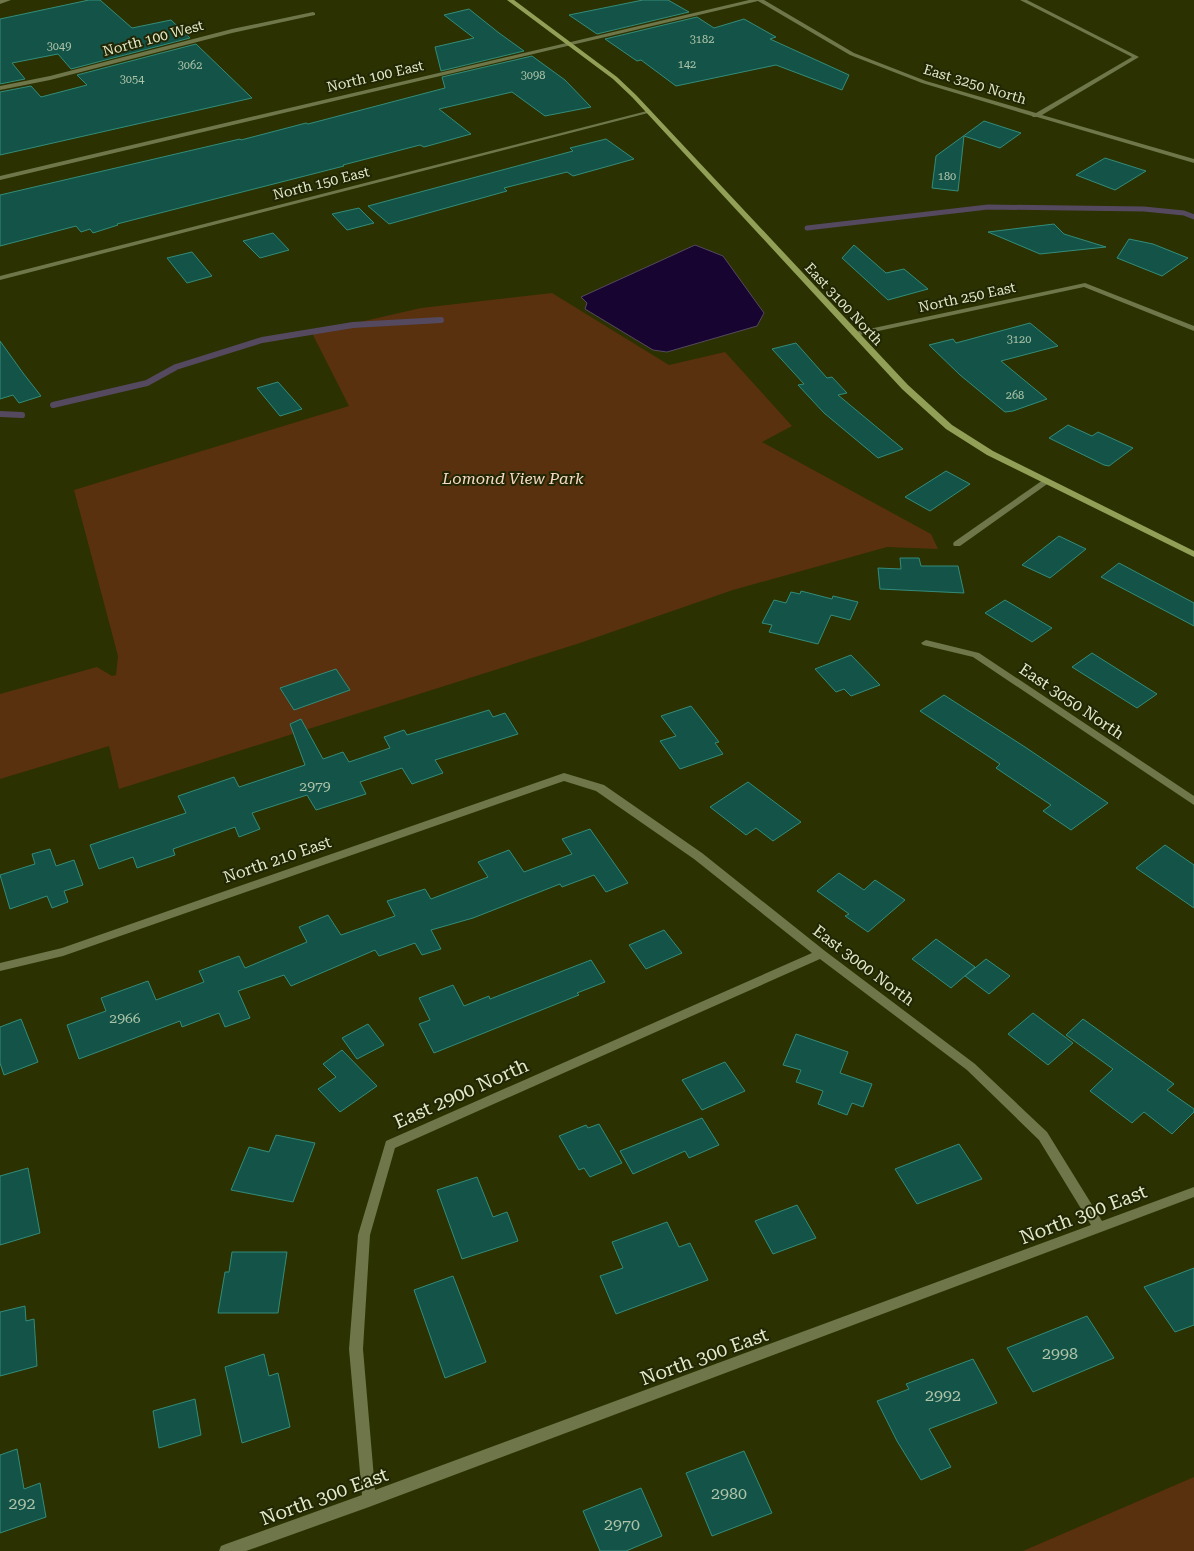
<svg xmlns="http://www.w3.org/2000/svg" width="1194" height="1551" font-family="'Roboto Serif',serif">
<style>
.green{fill:#59310e}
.water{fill:#170430;stroke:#54495e}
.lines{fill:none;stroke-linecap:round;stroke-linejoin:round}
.stream-far1{stroke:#54495e;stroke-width:5}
.stream{stroke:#54495e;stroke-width:6}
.building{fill:#145448;stroke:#338c7a}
.street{fill:#6e764a;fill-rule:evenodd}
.secondary{fill:#929f57;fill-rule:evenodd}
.labels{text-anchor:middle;stroke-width:4;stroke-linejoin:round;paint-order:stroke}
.far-number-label{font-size:11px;fill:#aec4a8}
.far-street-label{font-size:14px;fill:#e2e9c8;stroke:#212604}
.number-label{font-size:14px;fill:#aec4a8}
.park-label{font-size:16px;font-style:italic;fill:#f8d9c3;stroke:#212604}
.street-label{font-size:16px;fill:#e2e9c8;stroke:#212604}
.near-number-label{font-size:16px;fill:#aec4a8}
.near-street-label{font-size:19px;fill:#e2e9c8;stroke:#212604}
</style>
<rect width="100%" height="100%" fill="#2b3100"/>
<g class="green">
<path d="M 552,293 L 669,365 L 725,352 L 792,426 L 762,442 L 931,534 L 938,549 L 887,547 L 733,590 L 580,643 L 119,789 L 109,746 L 0,779 L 0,694 L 97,667 L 112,676 L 116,675 L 118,656 L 74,490 L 349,406 L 312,333 L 421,308 Z"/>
<path d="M 1194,1477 L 1194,1551 L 1023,1551 Z"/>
</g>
<path class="water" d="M 695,245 L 723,256 L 764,313 L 757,326 L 667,352 L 653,350 L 585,309 L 587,303 L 581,297 Z"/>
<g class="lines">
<path class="stream-far1" d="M 807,228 L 988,207 L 1144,209 L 1184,213 L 1194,217"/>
<g class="stream">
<path d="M 53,405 L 147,383 L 176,367 L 262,340 L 353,325 L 441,320"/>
<path d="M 0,414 L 22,415"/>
</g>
</g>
<g class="building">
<path d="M 89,0 L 100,0 L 132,28 L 171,20 L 190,38 L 71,69 L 58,54 L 12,63 L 25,79 L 0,84 L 0,19 Z"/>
<path d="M 643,0 L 668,0 L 689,12 L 597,34 L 569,15 Z"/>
<path d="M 469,9 L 499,33 L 524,51 L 441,71 L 435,47 L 474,38 L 444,15 Z"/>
<path d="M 697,17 L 714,28 L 744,19 L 776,37 L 770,39 L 849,75 L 842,90 L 776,65 L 676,86 L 641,60 L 637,61 L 605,39 Z"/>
<path d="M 196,44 L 252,98 L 0,155 L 0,92 L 31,86 L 41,97 L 87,85 L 77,75 Z"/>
<path d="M 532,56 L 565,80 L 591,107 L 545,116 L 512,92 L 439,109 L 471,134 L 424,147 L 420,145 L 343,165 L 344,166 L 117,224 L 118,225 L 93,233 L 90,229 L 81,232 L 76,226 L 0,246 L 0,195 L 240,139 L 241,140 L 306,123 L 308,124 L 445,88 L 442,77 Z"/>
<path d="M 984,121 L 1021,133 L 1000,148 L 964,136 L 958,191 L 932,188 L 936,156 Z"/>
<path d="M 606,139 L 634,159 L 573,176 L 567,172 L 504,188 L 507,191 L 389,224 L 368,206 L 573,151 L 570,148 Z"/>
<path d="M 1105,158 L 1146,171 L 1115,190 L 1076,175 Z"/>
<path d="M 359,208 L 374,223 L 347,230 L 332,214 Z"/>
<path d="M 1054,224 L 1064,234 L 1106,247 L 1040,254 L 988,232 Z"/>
<path d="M 273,233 L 289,250 L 260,258 L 243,241 Z"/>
<path d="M 1129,239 L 1153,244 L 1188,258 L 1162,276 L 1117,258 Z"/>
<path d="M 854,245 L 886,273 L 904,269 L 928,289 L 888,300 L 842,258 Z"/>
<path d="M 192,252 L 212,276 L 187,283 L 167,258 Z"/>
<path d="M 1030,323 L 1058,346 L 1001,361 L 1047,399 L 1013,411 L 1005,412 L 960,375 L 929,345 L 953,339 L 956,343 Z"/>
<path d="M 0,341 L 23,373 L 41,396 L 19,403 L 13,395 L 0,399 Z"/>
<path d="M 796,343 L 827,378 L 832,377 L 847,393 L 838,395 L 903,449 L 878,458 L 824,413 L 798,385 L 804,384 L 772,349 Z"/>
<path d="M 278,382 L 302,409 L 280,416 L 257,388 Z"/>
<path d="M 1068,425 L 1092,436 L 1098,432 L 1133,448 L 1109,466 L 1104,465 L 1049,438 Z"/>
<path d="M 946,471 L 970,484 L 930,511 L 905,497 Z"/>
<path d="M 1059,536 L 1086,549 L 1050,578 L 1022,565 Z"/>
<path d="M 900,558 L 919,558 L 921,566 L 958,566 L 964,593 L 880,589 L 878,568 L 901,569 Z"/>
<path d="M 1119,563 L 1194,603 L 1194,626 L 1101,577 Z"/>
<path d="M 801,591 L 832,599 L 833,596 L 858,602 L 850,620 L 831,615 L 818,644 L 769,632 L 772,625 L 762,623 L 774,600 L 786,603 L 791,592 L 800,594 Z"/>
<path d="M 1005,600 L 1052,628 L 1032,642 L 985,613 Z"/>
<path d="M 1092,653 L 1157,694 L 1137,708 L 1072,667 Z"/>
<path d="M 851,655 L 880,685 L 851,696 L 844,689 L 836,692 L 815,669 Z"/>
<path d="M 336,669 L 350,690 L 294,710 L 280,688 Z"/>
<path d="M 944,695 L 1025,747 L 1108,803 L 1071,830 L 1043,811 L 1051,805 L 996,768 L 1000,764 L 920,711 Z"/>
<path d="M 691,706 L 719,742 L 715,743 L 723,754 L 680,769 L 660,741 L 676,736 L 661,716 Z"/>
<path d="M 489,710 L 493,717 L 505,713 L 518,734 L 435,760 L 443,773 L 412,784 L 402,768 L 360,782 L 366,794 L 316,810 L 307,795 L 252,813 L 260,829 L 239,837 L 235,827 L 173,849 L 175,855 L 137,868 L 133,857 L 99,869 L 90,845 L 186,813 L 178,796 L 234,777 L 239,787 L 305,765 L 290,724 L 301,719 L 323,759 L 343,752 L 349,762 L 390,748 L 384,737 L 404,730 L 407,735 Z"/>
<path d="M 748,782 L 801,822 L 773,841 L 756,828 L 746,835 L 710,807 Z"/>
<path d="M 590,829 L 628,883 L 606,892 L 594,875 L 562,887 L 560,884 L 473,918 L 431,930 L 441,949 L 422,955 L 415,943 L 379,956 L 375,950 L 291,986 L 284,975 L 238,991 L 250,1018 L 225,1027 L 219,1013 L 182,1027 L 180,1021 L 79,1059 L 67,1025 L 106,1011 L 101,998 L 148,981 L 156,1000 L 204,982 L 199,971 L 239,956 L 245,968 L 307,942 L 299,927 L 328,915 L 341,935 L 395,916 L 387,901 L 425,889 L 431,899 L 488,877 L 478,862 L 509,850 L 524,872 L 572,854 L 562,839 Z"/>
<path d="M 1165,845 L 1194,865 L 1194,908 L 1136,868 Z"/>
<path d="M 50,849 L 56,866 L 74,860 L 83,885 L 64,891 L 68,902 L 52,908 L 47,896 L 10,909 L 0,875 L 35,864 L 32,854 Z"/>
<path d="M 839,873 L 864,890 L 875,880 L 905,900 L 868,932 L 845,916 L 849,914 L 817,891 Z"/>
<path d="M 664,930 L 682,953 L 646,969 L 629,945 Z"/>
<path d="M 936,939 L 975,967 L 951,988 L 912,959 Z"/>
<path d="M 986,959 L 1010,976 L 989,994 L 965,976 Z"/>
<path d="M 591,960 L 605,982 L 577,993 L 579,995 L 434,1053 L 419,1024 L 430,1020 L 419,998 L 453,985 L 464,1006 L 489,996 L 490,999 Z"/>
<path d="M 1033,1013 L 1073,1043 L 1048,1065 L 1008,1034 Z"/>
<path d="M 21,1019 L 38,1062 L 4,1075 L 0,1063 L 0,1027 Z"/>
<path d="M 1083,1019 L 1174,1084 L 1167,1090 L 1194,1109 L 1194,1112 L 1172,1134 L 1144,1112 L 1132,1123 L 1090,1091 L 1113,1069 L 1066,1035 Z"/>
<path d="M 368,1024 L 384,1045 L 357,1059 L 342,1038 Z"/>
<path d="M 796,1034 L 848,1052 L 840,1073 L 872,1084 L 863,1107 L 852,1103 L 847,1115 L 818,1104 L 823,1091 L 796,1082 L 801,1070 L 783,1065 Z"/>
<path d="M 342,1050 L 377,1086 L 340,1112 L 318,1089 L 336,1077 L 323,1064 Z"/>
<path d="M 725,1062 L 745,1091 L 702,1110 L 682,1080 Z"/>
<path d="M 702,1118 L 719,1145 L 689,1158 L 685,1151 L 633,1174 L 620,1151 Z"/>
<path d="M 599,1124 L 622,1163 L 590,1177 L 584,1168 L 579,1170 L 559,1136 L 586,1125 L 588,1128 Z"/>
<path d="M 276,1135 L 315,1143 L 293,1202 L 231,1190 L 249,1147 L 269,1152 Z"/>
<path d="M 959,1144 L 982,1179 L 917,1204 L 895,1169 Z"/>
<path d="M 28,1168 L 40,1233 L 0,1245 L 0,1176 Z"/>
<path d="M 477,1177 L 493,1217 L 507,1212 L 518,1241 L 462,1259 L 437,1190 Z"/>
<path d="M 797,1205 L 816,1238 L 773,1254 L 755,1221 Z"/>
<path d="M 667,1222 L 679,1247 L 690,1243 L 708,1280 L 616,1314 L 600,1276 L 623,1268 L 612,1242 Z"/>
<path d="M 232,1252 L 287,1252 L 278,1313 L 218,1313 L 225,1272 L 229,1272 Z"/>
<path d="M 1194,1268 L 1194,1325 L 1175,1332 L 1144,1287 Z"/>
<path d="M 453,1276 L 486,1362 L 445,1378 L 414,1290 Z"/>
<path d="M 25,1306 L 26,1321 L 34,1319 L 37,1366 L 0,1376 L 0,1312 Z"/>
<path d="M 1087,1316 L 1114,1358 L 1033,1392 L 1007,1348 Z"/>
<path d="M 264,1354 L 269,1376 L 278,1373 L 290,1427 L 242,1443 L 225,1367 Z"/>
<path d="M 973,1359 L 997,1403 L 929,1429 L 951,1467 L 921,1480 L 897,1441 L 877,1401 L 909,1389 L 906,1384 Z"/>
<path d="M 195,1399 L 201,1435 L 159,1448 L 153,1411 Z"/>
<path d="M 17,1449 L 24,1489 L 40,1483 L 46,1517 L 0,1533 L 0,1455 Z"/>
<path d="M 744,1451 L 772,1513 L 712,1536 L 686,1473 Z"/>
<path d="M 641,1488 L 662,1536 L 626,1551 L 600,1551 L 583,1511 Z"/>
</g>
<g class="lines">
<g class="street">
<path d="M 0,0 L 11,0 L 0,4 Z"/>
<path d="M 749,0 L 764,0 L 854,53 L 926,81 L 1036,113 L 1132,57 L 1020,0 L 1027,0 L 1139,57 L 1042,115 L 1194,159 L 1194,163 L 1037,117 L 1033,117 L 1032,116 L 922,83 L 850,55 L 758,1 L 0,180 L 0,176 Z"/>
<path d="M 313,12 L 315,13 L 315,15 L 232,33 L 50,80 L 0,90 L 0,86 L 50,76 L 232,29 Z"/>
<path d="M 647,111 L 652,112 L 0,280 L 0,276 Z"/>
<path d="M 1085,283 L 1194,326 L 1194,331 L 1084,287 L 855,336 L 851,334 L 855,332 Z"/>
<path d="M 1043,480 L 1049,480 L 1050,482 L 960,546 L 954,546 L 953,544 L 954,542 Z"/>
<path d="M 926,640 L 979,653 L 1194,796 L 1194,805 L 973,657 L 923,645 L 921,643 Z"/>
<path d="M 564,773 L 604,785 L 702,853 L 825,951 L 975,1064 L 1047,1132 L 1102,1221 L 1194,1187 L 1194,1197 L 369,1507 L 246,1551 L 219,1551 L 221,1546 L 226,1544 L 362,1495 L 349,1349 L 358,1235 L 386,1141 L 812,953 L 694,859 L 596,791 L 564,781 L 63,956 L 0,971 L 0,963 L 62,948 ZM 820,959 L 967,1070 L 1039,1140 L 1091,1225 L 375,1490 L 363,1349 L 370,1235 L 395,1148 Z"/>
</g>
<path class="secondary" d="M 507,0 L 514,0 L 617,77 L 636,95 L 908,385 L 952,425 L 993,451 L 1194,551 L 1194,557 L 987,455 L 946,429 L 902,389 L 632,97 L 613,79 Z"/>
</g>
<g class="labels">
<g class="far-number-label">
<text x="702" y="43">3182</text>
<text x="59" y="50">3049</text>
<text x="687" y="68">142</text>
<text x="190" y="69">3062</text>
<text x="533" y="79">3098</text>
<text x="132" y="83">3054</text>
<text x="947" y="180">180</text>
<text x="1019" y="343">3120</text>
<text x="1015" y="399">268</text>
</g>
<g class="far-street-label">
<text transform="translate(153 38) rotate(-15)" y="5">North 100 West</text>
<text transform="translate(375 76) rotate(-13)" y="5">North 100 East</text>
<text transform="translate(975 84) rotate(17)" y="5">East 3250 North</text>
<text transform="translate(321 183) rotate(-14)" y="5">North 150 East</text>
<text transform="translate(967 297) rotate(-12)" y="5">North 250 East</text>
<text transform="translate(844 304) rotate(47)" y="5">East 3100 North</text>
</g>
<g class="number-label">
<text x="315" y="791">2979</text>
<text x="125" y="1023">2966</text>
</g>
<g class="park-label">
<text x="513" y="484">Lomond View Park</text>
</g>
<g class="street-label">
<text transform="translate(1072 701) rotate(34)" y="6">East 3050 North</text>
<text transform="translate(277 859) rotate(-19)" y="6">North 210 East</text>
<text transform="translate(864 965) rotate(37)" y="6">East 3000 North</text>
</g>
<g class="near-number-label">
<text x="1060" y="1359">2998</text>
<text x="943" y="1401">2992</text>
<text x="729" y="1499">2980</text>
<text x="22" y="1509">292</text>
<text x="622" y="1530">2970</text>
</g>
<g class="near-street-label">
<text transform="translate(461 1093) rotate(-24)" y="7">East 2900 North</text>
<text transform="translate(1083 1214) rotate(-21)" y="7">North 300 East</text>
<text transform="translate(704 1356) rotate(-20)" y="7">North 300 East</text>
<text transform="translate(324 1496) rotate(-20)" y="7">North 300 East</text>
</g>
</g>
</svg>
